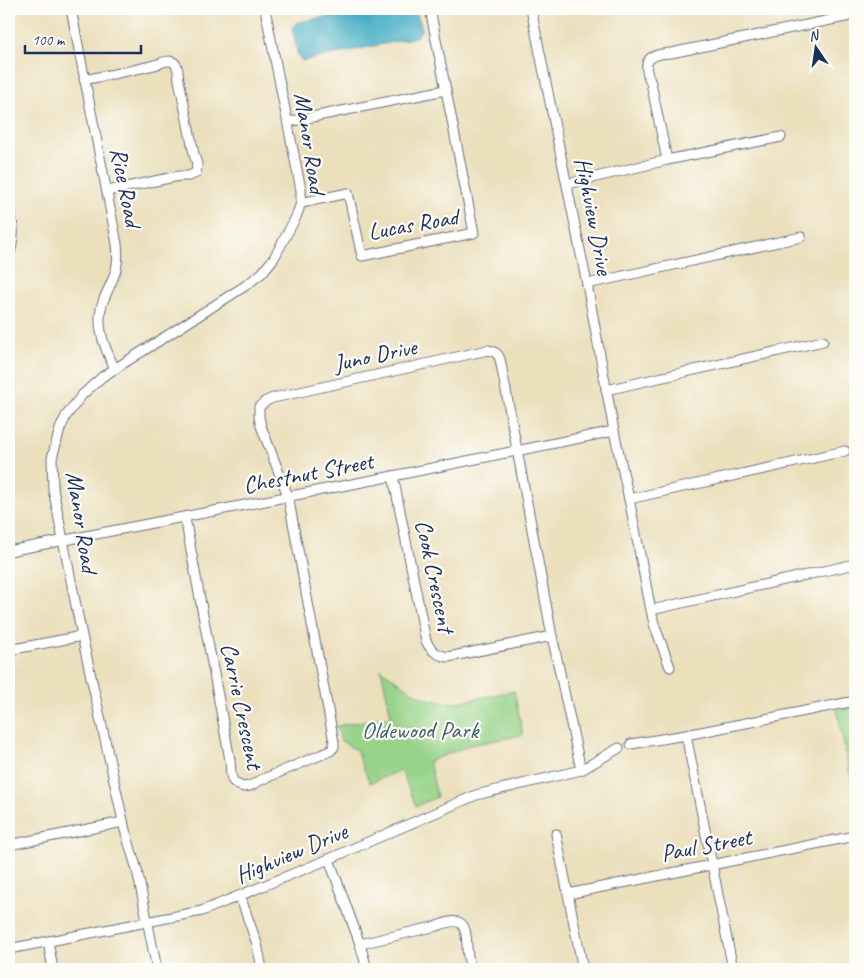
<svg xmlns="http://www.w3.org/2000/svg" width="864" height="978" font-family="Caveat,sans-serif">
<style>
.green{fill:#97d388;stroke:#598173}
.water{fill:#45aec4;stroke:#306e91}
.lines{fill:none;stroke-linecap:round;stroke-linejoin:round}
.minor-casing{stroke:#646d7f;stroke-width:11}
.minor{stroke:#fff;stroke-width:9}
.labels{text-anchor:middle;stroke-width:4.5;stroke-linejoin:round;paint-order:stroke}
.street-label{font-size:24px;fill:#1b2f5e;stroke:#fdfcf7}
.park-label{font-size:24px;fill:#40606b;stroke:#fdfcf7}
</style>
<rect width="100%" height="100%" fill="#fdfcf7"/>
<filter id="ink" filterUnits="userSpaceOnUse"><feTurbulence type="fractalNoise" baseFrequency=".02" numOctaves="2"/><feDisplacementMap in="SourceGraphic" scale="10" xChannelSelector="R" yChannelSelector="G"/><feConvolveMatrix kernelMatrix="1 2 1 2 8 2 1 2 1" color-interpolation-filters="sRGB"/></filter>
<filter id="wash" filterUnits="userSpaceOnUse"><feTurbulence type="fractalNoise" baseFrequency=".0096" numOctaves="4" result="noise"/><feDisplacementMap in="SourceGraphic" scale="20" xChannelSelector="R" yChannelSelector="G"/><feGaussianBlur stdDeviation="1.12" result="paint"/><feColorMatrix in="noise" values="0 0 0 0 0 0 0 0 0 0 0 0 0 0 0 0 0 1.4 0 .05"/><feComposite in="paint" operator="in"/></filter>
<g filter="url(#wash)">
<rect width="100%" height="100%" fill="#ebdfbc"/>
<g class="green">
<path d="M 381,669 L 413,692 L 430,700 L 454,703 L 514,691 L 523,735 L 470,745 L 429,761 L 437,797 L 416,806 L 401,770 L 370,783 L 356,750 L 341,741 L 337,726 L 391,716 Z"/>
<path d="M 855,707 L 855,800 L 837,710 Z"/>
</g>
<path class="water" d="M 370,9 L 415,9 L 422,28 L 417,37 L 302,61 L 298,56 L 292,27 L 298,22 Z"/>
</g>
<g filter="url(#ink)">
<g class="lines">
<defs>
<g id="minor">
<path d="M 71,9 L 117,244 C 120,270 113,277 104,299 C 94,323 104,347 115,369"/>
<path d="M 531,9 L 587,284 L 614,431 L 629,499 L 651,610 L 654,624 L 670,667"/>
<path d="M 84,80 C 107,75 131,71 154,65 C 159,64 168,59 173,62 C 179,65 178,75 179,80 L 194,154 L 197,164 L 196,173 L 189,176 L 179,176 L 107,191"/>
<path d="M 288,122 L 445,90"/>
<path d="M 667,160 L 651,83 C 641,61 648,54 671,53 L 855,15"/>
<path d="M 567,184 L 667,160 L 781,137"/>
<path d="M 9,201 C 13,225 16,233 9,257"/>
<path d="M 301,203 L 348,193 L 362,256 L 474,233 L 430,9"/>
<path d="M 587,284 L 801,237"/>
<path d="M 606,390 L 823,341"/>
<path d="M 393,476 L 426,641 C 431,651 437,655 448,657 L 552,636"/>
<path d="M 629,499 L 845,451"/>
<path d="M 9,551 L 393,476 L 614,431"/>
<path d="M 651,610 L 855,564"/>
<path d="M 9,650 L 82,636"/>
<path d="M 686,735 L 733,969"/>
<path d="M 631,744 L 686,735 L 855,701"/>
<path d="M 581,770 L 619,748"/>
<path d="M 556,834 L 583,969"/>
<path d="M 9,845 L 123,822"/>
<path d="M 329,859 L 360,944 L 367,969"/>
<path d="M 568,894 L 855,836"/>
<path d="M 240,896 L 257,944 L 262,969"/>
<path d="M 48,941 L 53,969"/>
<path d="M 360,944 L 437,926 C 461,917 466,921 467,946 C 467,953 469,962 471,969"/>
<path d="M 9,949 L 202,911 L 329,859 L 476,795 L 581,770 L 552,636 L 500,359 C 498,353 494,351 488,350 L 273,398 L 266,401 L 259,407 L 259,417 L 261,426 L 288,496 L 334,742 L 334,747 L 330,751 L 261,780 L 250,786 L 244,787 L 238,785 L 233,781 L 231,775 L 230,760 L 185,518"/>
<path d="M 157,969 L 137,870 L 125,830 L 82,636 L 53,489 L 52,458 L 60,429 L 66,416 L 82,395 L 102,377 L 245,286 L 262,273 L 274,258 L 296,217 L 301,203 L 301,190 L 265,9"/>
</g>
</defs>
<use href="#minor" class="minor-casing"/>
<use href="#minor" class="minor"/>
</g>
</g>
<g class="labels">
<g class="street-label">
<text transform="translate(310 143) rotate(81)" y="8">Manor Road</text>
<text transform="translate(126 187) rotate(79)" y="8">Rice Road</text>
<text transform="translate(594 216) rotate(79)" y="8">Highview Drive</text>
<text transform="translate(413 224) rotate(-10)" y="8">Lucas Road</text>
<text transform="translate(375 355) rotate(-12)" y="8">Juno Drive</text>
<text transform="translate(308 473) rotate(-11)" y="8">Chestnut Street</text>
<text transform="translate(82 522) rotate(81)" y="8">Manor Road</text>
<text transform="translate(435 576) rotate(78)" y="8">Cook Crescent</text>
<text transform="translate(242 706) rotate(78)" y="8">Carrie Crescent</text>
<text transform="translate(706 845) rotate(-11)" y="8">Paul Street</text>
<text transform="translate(291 853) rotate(-23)" y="8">Highview Drive</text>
</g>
<g class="park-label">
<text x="420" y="738">Oldewood Park</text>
</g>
</g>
<rect width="864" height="978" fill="none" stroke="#fdfcf7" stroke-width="30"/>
<g transform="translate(816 48) rotate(347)" stroke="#fdfcf7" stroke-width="4" paint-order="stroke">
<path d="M0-4L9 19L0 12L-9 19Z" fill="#1b2f5e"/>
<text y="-8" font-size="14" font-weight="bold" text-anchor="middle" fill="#1b2f5e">N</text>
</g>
<path d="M25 45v8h116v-8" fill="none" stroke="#1b2f5e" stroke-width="2.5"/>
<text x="32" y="45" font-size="15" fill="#1b2f5e" stroke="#fdfcf7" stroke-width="4" paint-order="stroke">100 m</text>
</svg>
